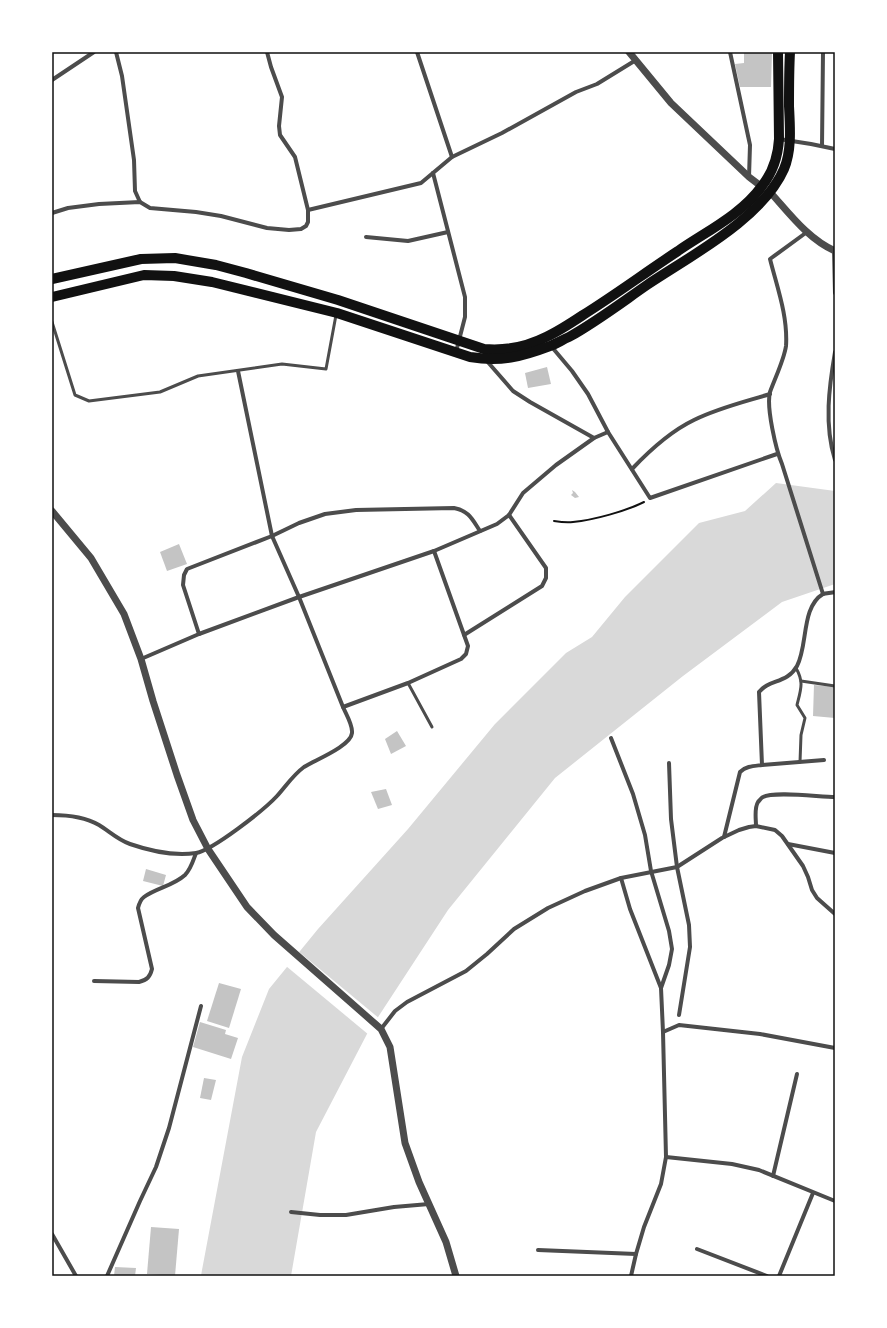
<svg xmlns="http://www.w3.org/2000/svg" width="887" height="1328" font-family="'PT Sans',sans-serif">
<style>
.water{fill:#d9d9d9}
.pier{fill:#fff}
.building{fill:#c4c4c4}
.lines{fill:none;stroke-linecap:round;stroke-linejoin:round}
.path{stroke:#111;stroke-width:2}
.service{stroke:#4c4c4c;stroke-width:3}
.minor{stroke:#4c4c4c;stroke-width:4}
.tertiary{stroke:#4c4c4c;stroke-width:7}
.primary{stroke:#111;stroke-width:10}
.neatline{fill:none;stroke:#111;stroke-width:1.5}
</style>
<rect width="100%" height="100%" fill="#fff"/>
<path class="water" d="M 776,483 L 835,491 L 835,584 L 782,602 L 683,676 L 555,778 L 448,910 L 367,1034 L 316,1132 L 291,1276 L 201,1276 L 202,1270 L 242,1057 L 269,989 L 318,929 L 408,829 L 495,724 L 566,653 L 592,637 L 625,597 L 699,523 L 745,511 Z"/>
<path class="pier" d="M 298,951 L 380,1019 L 369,1035 L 286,966 Z"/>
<g class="building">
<path d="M 744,52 L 772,52 L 771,87 L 740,87 L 735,64 L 744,63 Z"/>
<path d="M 547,367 L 551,384 L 528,388 L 525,373 Z"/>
<path d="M 572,490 L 575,492 L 579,497 L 575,498 L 571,495 L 573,493 Z"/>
<path d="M 179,544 L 187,564 L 167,571 L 160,552 Z"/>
<path d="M 814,685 L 835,687 L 835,718 L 813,716 Z"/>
<path d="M 397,731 L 406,746 L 391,754 L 385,739 Z"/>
<path d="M 386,789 L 392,805 L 378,809 L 371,792 Z"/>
<path d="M 146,869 L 166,875 L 163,886 L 143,881 Z"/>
<path d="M 219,983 L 241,989 L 229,1028 L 207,1021 Z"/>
<path d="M 200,1022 L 226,1030 L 225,1034 L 238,1038 L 231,1059 L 193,1047 Z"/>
<path d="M 204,1078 L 216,1080 L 211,1100 L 200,1098 Z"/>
<path d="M 151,1227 L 179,1229 L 175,1276 L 147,1274 Z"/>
<path d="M 115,1267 L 136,1268 L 135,1276 L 114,1276 Z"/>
</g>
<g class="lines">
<path class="path" d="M 554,521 C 560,522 567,523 573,522 C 594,520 626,511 644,502"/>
<g class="service">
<path d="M 52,322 L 75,395 L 89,401 L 160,392 L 198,376 L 282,364 L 326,369 L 336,315"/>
<path d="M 796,668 C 804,682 801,689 797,705 L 805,718 L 801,735 L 800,762"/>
<path d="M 801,681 L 835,686"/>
<path d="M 408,683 L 432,727"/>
</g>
<g class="minor">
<path d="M 116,52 L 122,76 L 134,160 L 135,191 L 140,202"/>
<path d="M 417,52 L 452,157"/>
<path d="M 730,52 L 750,145 L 749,177"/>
<path d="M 52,80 L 94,52"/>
<path d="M 779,139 L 811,144 L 835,149"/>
<path d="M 822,146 L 823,52"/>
<path d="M 433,173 L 465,297 L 465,317 L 456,352"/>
<path d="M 308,210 L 421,183 L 452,157 L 502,133 L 576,92 L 597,84 L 636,60"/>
<path d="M 52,213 L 68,208 L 99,204 L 140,202 L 150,208 L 196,212 L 221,216 L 267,228 L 289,230 L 301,229 L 306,226 L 308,222 L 308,210 L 295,157 L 280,135 L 279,126 L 282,97 L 271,67 L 267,52"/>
<path d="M 807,232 L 770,259 C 777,287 788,316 786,346 C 784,360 775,378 770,392 C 766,407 776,450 782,464 L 823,594"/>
<path d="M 366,237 L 408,241 L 448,232"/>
<path d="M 834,250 L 835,293"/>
<path d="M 551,346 L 572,371 L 588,394 L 608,432 L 650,498 L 777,454"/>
<path d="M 835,352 C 829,387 824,425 835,460"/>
<path d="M 486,360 L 513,391 L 530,402 L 594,438"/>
<path d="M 238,371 L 272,536 L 299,597 L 343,707 L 408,683 L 461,659 L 466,654 L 468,646 L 434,551"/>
<path d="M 632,469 C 650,450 671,431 694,420 C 718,408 744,402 770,394"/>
<path d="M 199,634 L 183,585 L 184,575 L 187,569 L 272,536 L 299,523 L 325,514 L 356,510 L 454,508 C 469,511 472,519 480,531"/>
<path d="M 464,635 L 542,586 L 546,578 L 546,568 L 509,515"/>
<path d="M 141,659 L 199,634 L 299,597 L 434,551 L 497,524 L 509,515 L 523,493 L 556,465 L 594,438 L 608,432"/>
<path d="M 611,738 L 633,794 L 645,835 L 651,871 L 669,931 L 672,949 L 669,965 L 661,988"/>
<path d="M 669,763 L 671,819 L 677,867 L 689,925 L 690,947 L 679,1015"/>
<path d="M 762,765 L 824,760"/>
<path d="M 52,815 C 68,815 85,817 99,825 C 109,831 118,840 130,844 C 150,851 174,856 196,853 C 213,850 264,810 277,796 C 286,786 293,775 304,767 C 315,760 351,746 352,733 C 353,725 346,714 343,707"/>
<path d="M 756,826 C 756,819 754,808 758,802 C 759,801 762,797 763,797 C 774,791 820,797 835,797"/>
<path d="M 724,837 L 740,772 C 746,766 754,766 762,765 L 759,692 C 769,679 787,684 797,666 C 808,646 801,607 823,594 C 826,593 831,593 835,592"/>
<path d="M 788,844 L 835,853"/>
<path d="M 621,878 L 630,909 L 661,988 L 663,1032 L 666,1157 L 661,1184 L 644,1227 L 636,1254 L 631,1276"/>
<path d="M 94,981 L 139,982 C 147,980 150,977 152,969 L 138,908 C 139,904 140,900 144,897 C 156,888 173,886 185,875 C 191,869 193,861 196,853"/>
<path d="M 381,1029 L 395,1011 L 407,1002 L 466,971 L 487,954 L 514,929 L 548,908 L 585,891 L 621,878 L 677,867 L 722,838 L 739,830 L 749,827 L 756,826 L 775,830 L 782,836 L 803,866 L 808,877 L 812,890 L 817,898 L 835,914"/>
<path d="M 663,1032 L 679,1025 L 760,1034 L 835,1048"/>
<path d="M 666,1157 L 732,1164 L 759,1170 L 835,1201"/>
<path d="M 773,1176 L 797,1074"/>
<path d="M 291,1212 L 320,1215 L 346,1215 L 394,1207 L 429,1204"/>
<path d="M 52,1234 L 76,1276"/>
<path d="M 697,1249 L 767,1276"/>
<path d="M 538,1250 L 636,1254"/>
<path d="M 107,1276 L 140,1201 L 156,1167 L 169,1128 L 201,1006"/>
<path d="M 779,1276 L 813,1193"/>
</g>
<g class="tertiary">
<path d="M 629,52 L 671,103 L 749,177 L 762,187"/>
<path d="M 770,192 C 789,213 808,239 835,251"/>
<path d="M 52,511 L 91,558 L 124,614 L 141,659 L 153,701 L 177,775 L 193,820 L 208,849 L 247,907 L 274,935 L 381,1029 L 390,1047 L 405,1143 L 419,1182 L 446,1242 L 456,1276"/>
</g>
<g class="primary">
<path d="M 52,279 L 141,259 L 175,258 L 216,265 L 246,273 L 338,300 L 484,349 C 506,351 526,347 546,337 C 559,331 571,323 583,315 C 615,295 646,272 678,251 C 707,231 741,215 762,186 C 773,172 778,157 779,139 L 778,52"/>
<path d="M 52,297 L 144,275 L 174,276 L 212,282 L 337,313 L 470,357 C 501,362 521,357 550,346 C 556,344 562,340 569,337 C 596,322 621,303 647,285 C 690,256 762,219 784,169 C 792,150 790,127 789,106 C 789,88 789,70 790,52"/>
</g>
</g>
<rect width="887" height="1328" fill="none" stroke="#ffffff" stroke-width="106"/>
<rect x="53" y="53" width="781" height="1222" class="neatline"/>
</svg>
